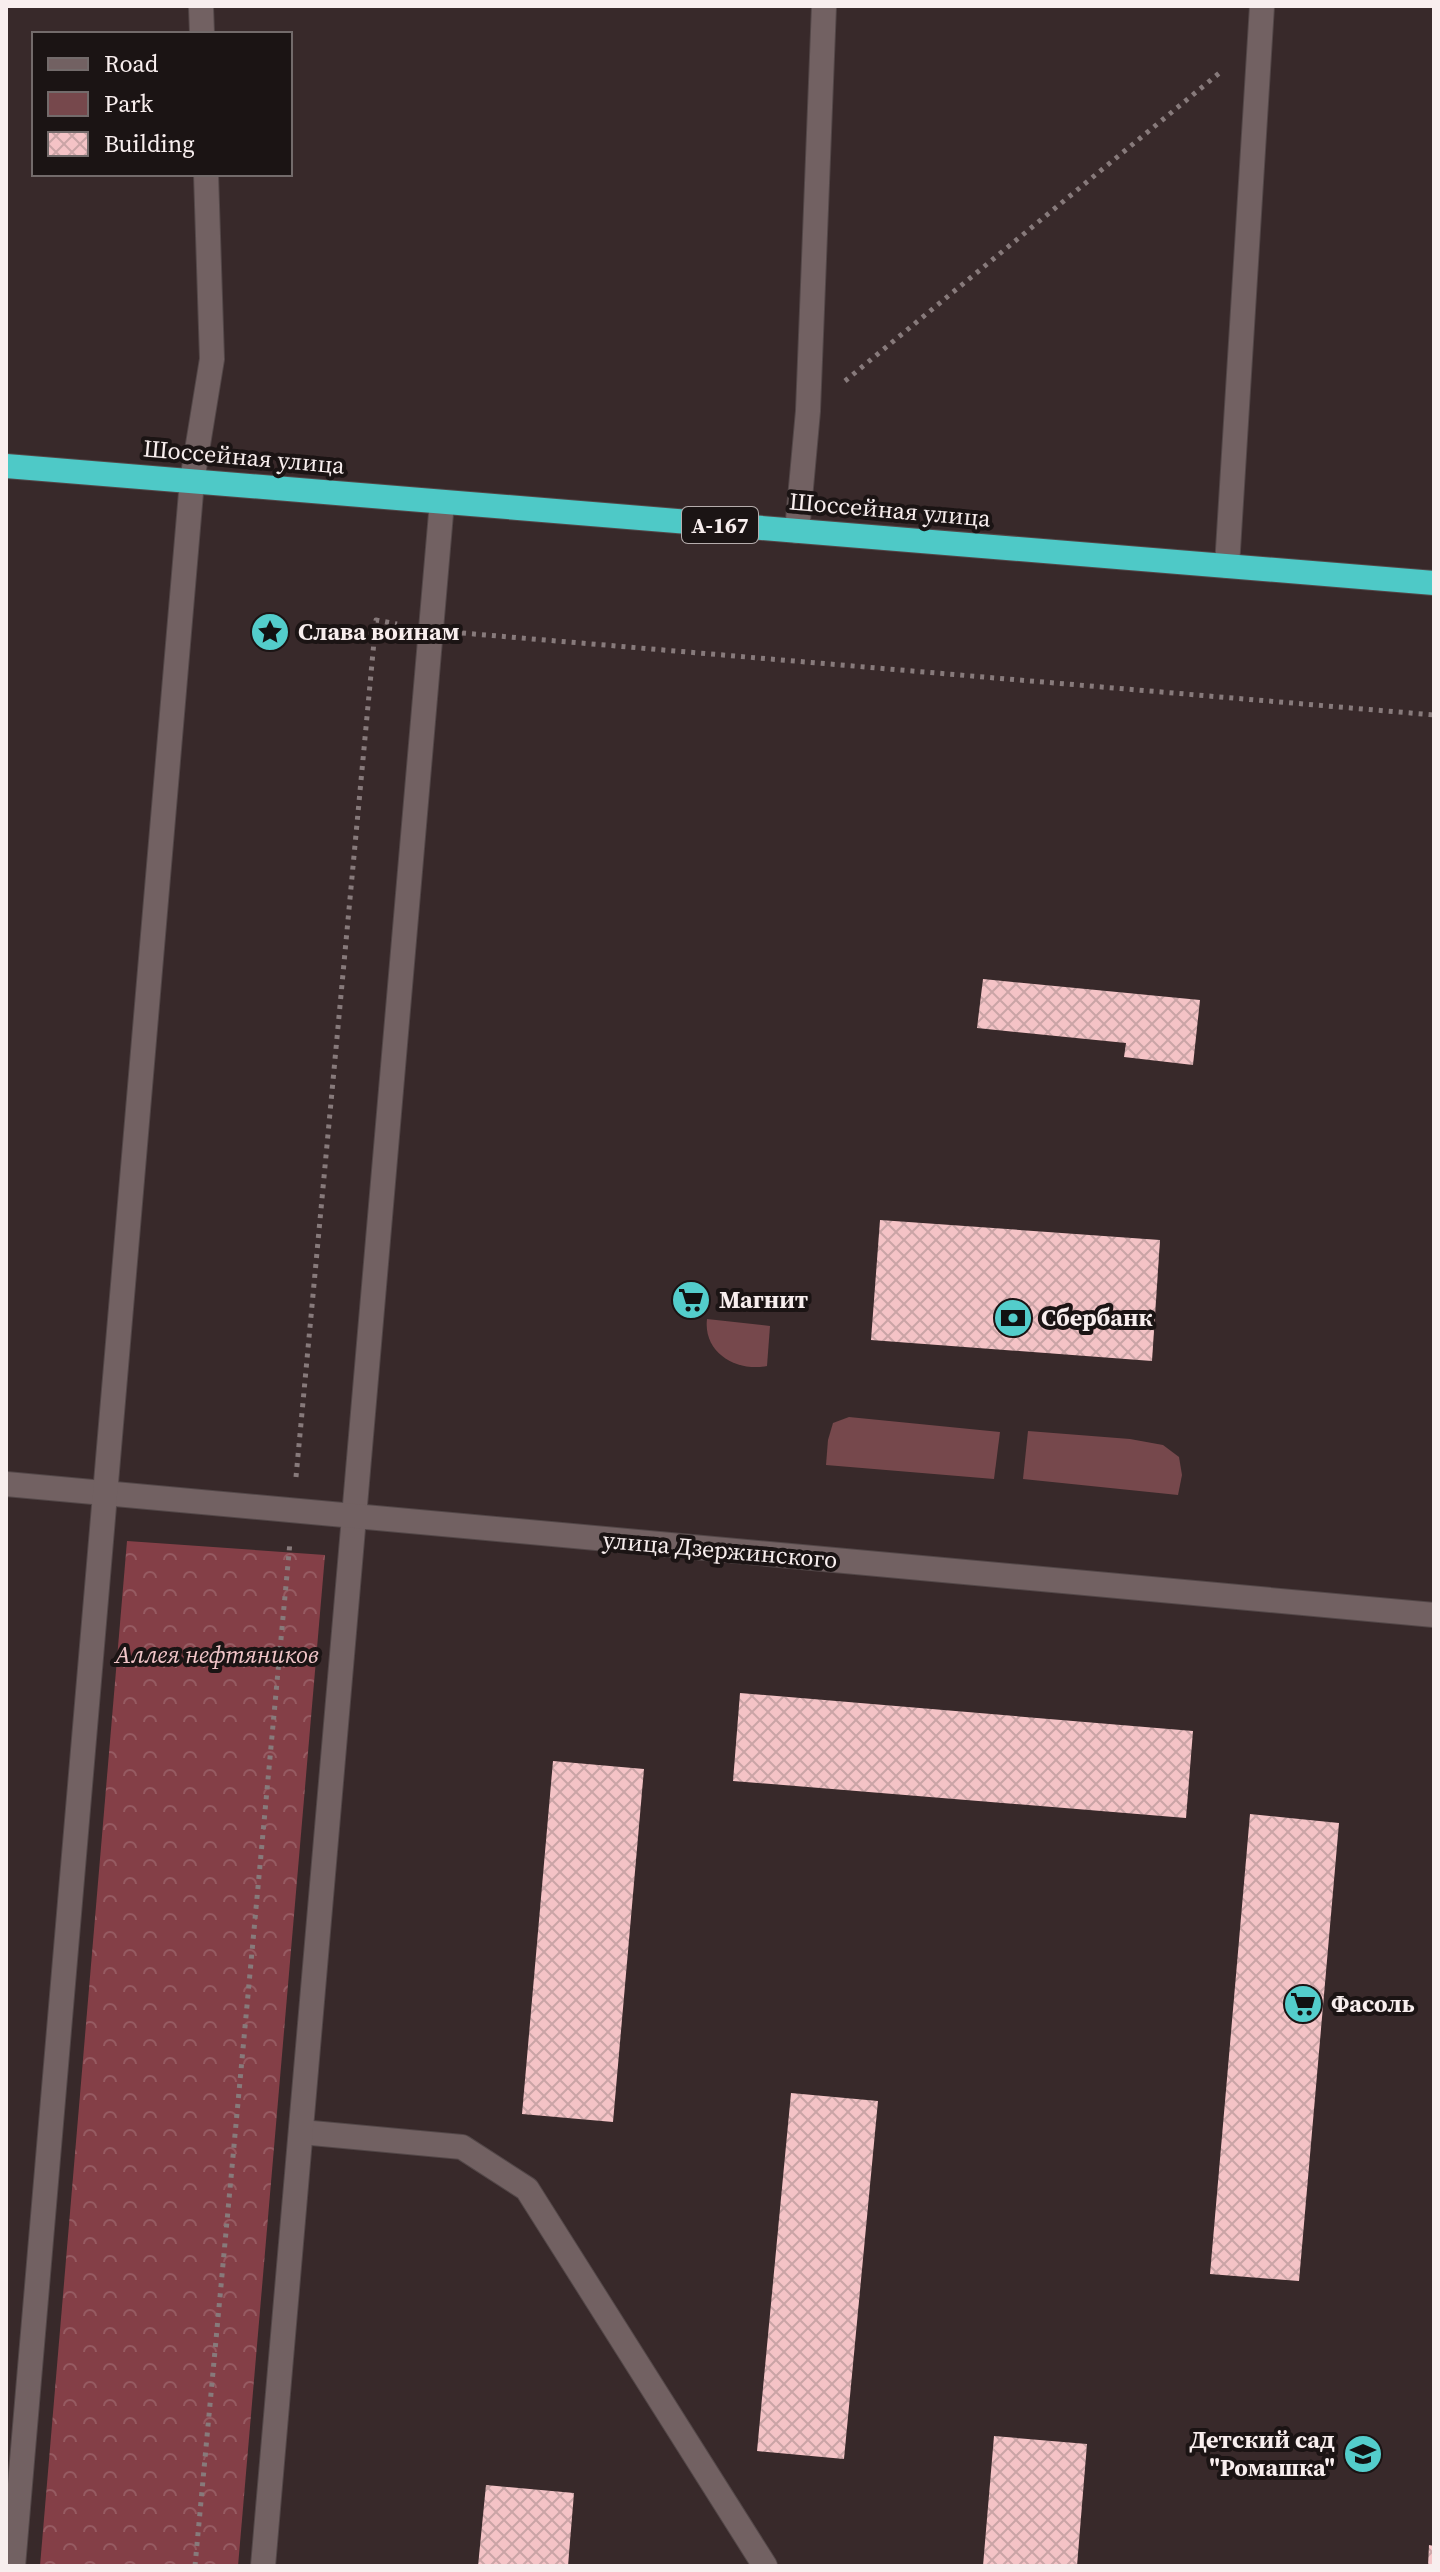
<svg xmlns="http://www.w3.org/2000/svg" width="1440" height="2572" font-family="'Source Serif 4',serif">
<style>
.green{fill:#76484c}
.forest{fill:url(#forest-crowns)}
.building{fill:url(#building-cross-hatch)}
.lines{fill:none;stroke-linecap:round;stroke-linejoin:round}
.lane-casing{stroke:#534748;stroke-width:26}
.street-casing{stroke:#534748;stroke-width:26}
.secondary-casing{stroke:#534748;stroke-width:26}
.highway-casing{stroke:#534748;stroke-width:26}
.path{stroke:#877a7b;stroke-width:5;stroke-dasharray:4 6;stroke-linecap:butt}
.lane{stroke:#726162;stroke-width:24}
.street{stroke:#726162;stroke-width:24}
.secondary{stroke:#726162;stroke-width:24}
.highway{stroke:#4ec9c7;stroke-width:24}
.labels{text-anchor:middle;stroke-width:8;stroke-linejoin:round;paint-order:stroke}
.shield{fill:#1b1414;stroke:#b6adad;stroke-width:2}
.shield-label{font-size:22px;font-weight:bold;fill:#f8eeee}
.street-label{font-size:24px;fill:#f8eeee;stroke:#1b1414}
.poi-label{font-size:24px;font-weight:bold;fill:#f8eeee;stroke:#1b1414;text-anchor:start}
.park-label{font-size:24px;font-style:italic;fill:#f2c6c9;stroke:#1b1414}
</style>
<defs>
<pattern id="forest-crowns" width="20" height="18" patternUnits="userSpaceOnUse" patternTransform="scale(2)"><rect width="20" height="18" fill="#843f47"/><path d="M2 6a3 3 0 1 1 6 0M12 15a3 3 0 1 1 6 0" fill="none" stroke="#965b62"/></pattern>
<pattern id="building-cross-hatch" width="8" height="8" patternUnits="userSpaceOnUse" patternTransform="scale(2)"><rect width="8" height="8" fill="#f4c3c6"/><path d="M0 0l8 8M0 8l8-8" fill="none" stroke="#caa4a6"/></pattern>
</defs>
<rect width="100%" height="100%" fill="#38292a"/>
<g class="green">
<path d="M 707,1319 L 770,1326 L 767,1366 C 737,1372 703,1353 707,1319 Z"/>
<path d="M 849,1417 L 1000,1432 L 994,1479 L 826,1465 L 828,1440 L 833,1423 Z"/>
<path d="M 1028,1431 L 1130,1439 L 1163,1445 L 1179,1457 L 1182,1475 L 1178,1495 L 1023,1479 Z"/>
</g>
<path class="forest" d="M 127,1541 L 325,1555 L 238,2566 L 40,2566 Z"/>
<g class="building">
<path d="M 983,979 L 1200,1000 L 1193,1065 L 1124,1057 L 1126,1043 L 977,1028 Z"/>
<path d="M 880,1220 L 1160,1240 L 1152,1361 L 871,1340 Z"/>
<path d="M 740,1693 L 1193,1731 L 1186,1818 L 733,1781 Z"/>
<path d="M 553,1761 L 644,1769 L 613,2122 L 522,2114 Z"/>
<path d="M 1250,1814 L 1339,1823 L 1299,2281 L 1210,2274 Z"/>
<path d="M 791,2093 L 878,2101 L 844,2459 L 757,2451 Z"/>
<path d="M 994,2436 L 1087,2444 L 1077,2566 L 983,2566 Z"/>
<path d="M 486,2485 L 574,2493 L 568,2566 L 478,2566 Z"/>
<path d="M 1429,2545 L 1434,2546 L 1434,2566 L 1428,2566 Z"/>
</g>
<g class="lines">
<defs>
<g id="lane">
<path d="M 797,531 L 808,411 L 824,6"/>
<path d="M 1227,566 L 1262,6"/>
<path d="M 301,2132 L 462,2147 L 527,2189 L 765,2566"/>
<path d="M 263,2566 L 442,502"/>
</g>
<g id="street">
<path d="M 201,6 L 202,34"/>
<path d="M 192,481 L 212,359 L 206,174"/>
<path d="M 6,1484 L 1434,1615"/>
</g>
<path id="secondary" d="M 13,2566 L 192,481"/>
<path id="highway" d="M 6,466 L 1434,583"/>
</defs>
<use href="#lane" class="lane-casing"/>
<use href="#street" class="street-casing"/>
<use href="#secondary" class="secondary-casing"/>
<use href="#highway" class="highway-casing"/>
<g class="path">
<path d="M 845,381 L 1223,70"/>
<path d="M 462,633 L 1434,715"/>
<path d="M 296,1477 L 376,620 L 397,624"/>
<path d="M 195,2566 L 290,1542"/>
</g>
<use href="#lane" class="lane"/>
<use href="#street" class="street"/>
<use href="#secondary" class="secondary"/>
<use href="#highway" class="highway"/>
</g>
<defs>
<symbol id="sight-disc" viewBox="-11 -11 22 22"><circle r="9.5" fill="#53cdcb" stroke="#1b1414"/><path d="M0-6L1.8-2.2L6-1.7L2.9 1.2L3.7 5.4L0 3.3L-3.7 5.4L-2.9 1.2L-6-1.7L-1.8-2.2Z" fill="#111"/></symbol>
<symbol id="supermarket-disc" viewBox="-11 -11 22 22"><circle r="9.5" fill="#53cdcb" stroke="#1b1414"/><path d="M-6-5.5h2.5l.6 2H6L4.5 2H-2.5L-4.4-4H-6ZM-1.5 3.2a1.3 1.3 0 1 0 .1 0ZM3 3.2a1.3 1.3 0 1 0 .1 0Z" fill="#111"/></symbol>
<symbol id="bank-disc" viewBox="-11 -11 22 22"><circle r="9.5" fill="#53cdcb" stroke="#1b1414"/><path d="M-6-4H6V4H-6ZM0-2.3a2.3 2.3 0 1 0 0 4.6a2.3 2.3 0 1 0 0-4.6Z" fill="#111"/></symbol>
<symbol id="school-disc" viewBox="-11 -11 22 22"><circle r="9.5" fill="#53cdcb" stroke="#1b1414"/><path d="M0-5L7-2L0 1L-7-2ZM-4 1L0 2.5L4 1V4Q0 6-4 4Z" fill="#111"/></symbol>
</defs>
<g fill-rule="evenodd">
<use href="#sight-disc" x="248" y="610" width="44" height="44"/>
<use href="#supermarket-disc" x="669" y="1278" width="44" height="44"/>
<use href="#bank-disc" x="991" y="1296" width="44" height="44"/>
<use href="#supermarket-disc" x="1281" y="1982" width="44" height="44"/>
<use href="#school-disc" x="1341" y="2432" width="44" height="44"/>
</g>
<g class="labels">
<rect class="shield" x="682" y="507" width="76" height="36" rx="6"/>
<g class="shield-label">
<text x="720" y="533">А-167</text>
</g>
<g class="street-label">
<text transform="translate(244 457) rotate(5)" y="8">Шоссейная улица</text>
<text transform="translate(890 510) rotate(5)" y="8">Шоссейная улица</text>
<text transform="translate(720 1550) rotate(5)" y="8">улица Дзержинского</text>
</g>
<g class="poi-label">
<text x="298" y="640">Слава воинам</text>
<text x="719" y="1308">Магнит</text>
<text x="1041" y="1326">Сбербанк</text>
<text x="1331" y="2012">Фасоль</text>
<text x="1335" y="2448" text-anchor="end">Детский сад<tspan x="1335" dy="28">"Ромашка"</tspan></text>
</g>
<g class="park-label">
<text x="217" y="1663">Аллея нефтяников</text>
</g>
</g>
<rect width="1440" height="2572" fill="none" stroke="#f8eeee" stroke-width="16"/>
<rect x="32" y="32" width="260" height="144" fill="#1b1414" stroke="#736b6b" stroke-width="2"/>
<rect x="48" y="58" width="40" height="12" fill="#726162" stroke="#736b6b" stroke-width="2"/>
<text x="104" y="72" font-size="24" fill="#f8eeee">Road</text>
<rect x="48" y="92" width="40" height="24" fill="#76484c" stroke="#736b6b" stroke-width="2"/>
<text x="104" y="112" font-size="24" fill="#f8eeee">Park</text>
<rect x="48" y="132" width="40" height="24" fill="url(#building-cross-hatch)" stroke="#736b6b" stroke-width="2"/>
<text x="104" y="152" font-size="24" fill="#f8eeee">Building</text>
</svg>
